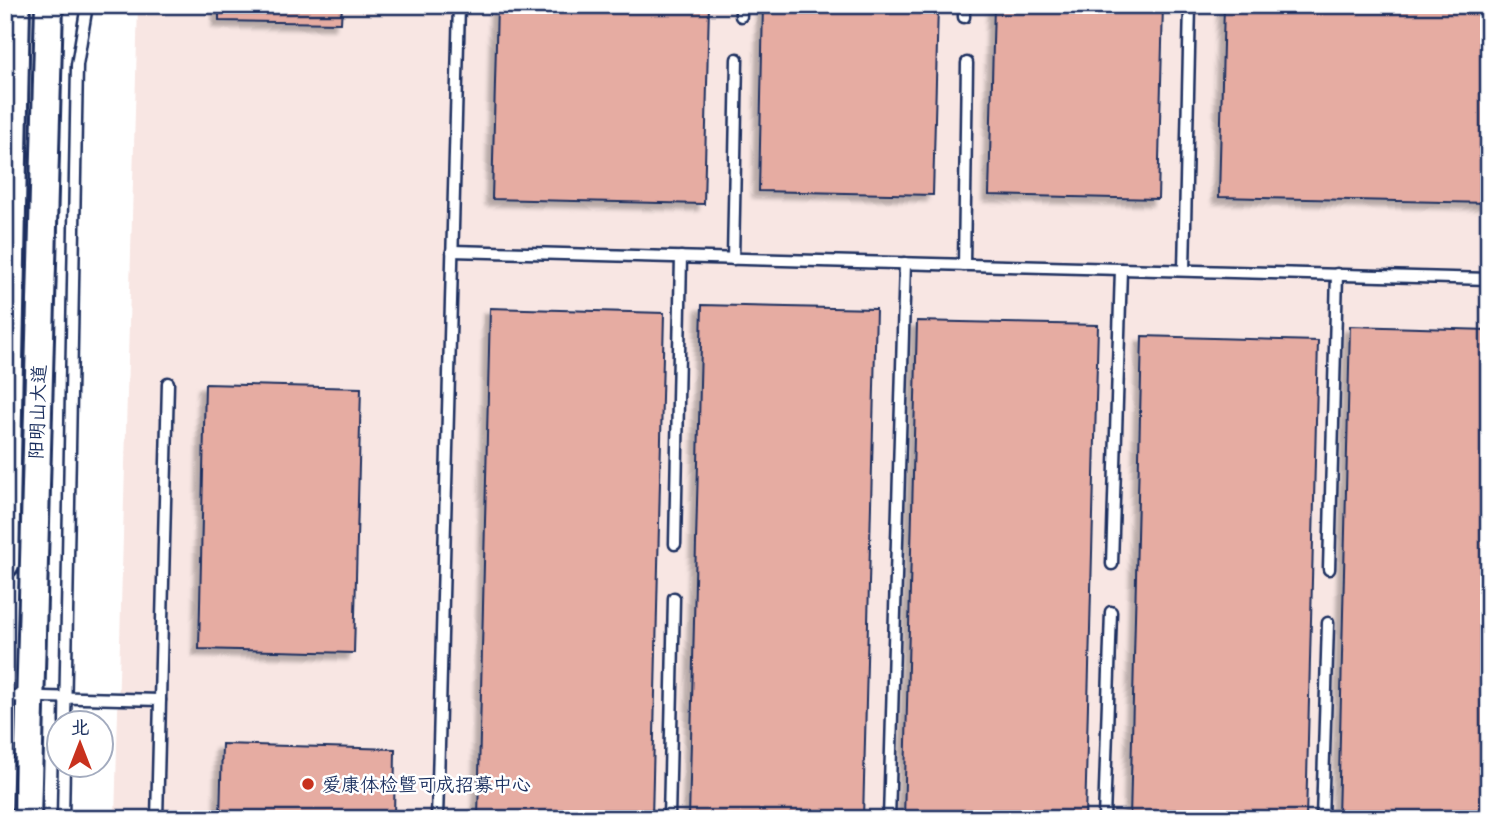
<svg xmlns="http://www.w3.org/2000/svg" width="1494" height="824" font-family="'Playpen Sans','LXGW WenKai TC',sans-serif">
<style>
.built{fill:#f8e6e3}
.building{fill:#e6aca2;stroke:#1b2f5e;stroke-width:2;filter:url(#shadow)}
.lines{fill:none;stroke-linecap:round;stroke-linejoin:round}
.service-casing{stroke:#1b2f5e;stroke-width:15}
.secondary-casing{stroke:#1b2f5e;stroke-width:32}
.service{stroke:#fff;stroke-width:10}
.secondary{stroke:#fff;stroke-width:26}
.poi-dot{fill:#c8321e;stroke:#fff;stroke-width:2.5}
.labels{text-anchor:middle;stroke-width:5;stroke-linejoin:round;paint-order:stroke}
.street-label{font-size:19px;fill:#1b2f5e;stroke:#fff}
.poi-label{font-size:19px;fill:#1b2f5e;stroke:#fff;text-anchor:start}
</style>
<defs>
<filter id="shadow"><feDropShadow dx="-6" dy="6" stdDeviation="2" flood-color="#0004"/></filter>
</defs>
<rect width="100%" height="100%" fill="#fff"/>
<filter id="ink" filterUnits="userSpaceOnUse"><feTurbulence type="fractalNoise" baseFrequency=".0143" numOctaves="2"/><feDisplacementMap in="SourceGraphic" scale="14" xChannelSelector="R" yChannelSelector="G"/><feConvolveMatrix kernelMatrix="1 2 1 2 8 2 1 2 1" color-interpolation-filters="sRGB"/></filter>
<g filter="url(#ink)">
<path class="built" d="M 138,5 L 1489,5 L 1489,819 L 115,819 Z"/>
<g class="building">
<path d="M 219,5 L 342,5 L 341,23 L 219,21 Z"/>
<path d="M 497,5 L 709,5 L 704,204 L 492,199 Z"/>
<path d="M 763,5 L 938,5 L 933,195 L 759,191 Z"/>
<path d="M 994,5 L 1163,5 L 1158,199 L 989,195 Z"/>
<path d="M 1224,5 L 1489,5 L 1489,203 L 1219,197 Z"/>
<path d="M 702,305 L 876,309 L 863,819 L 689,819 Z"/>
<path d="M 490,308 L 664,313 L 652,819 L 478,819 Z"/>
<path d="M 917,321 L 1098,325 L 1085,819 L 904,819 Z"/>
<path d="M 1350,326 L 1489,330 L 1489,819 L 1338,819 Z"/>
<path d="M 1142,336 L 1318,341 L 1306,819 L 1130,819 Z"/>
<path d="M 205,384 L 361,388 L 354,653 L 199,649 Z"/>
<path d="M 222,744 L 395,749 L 394,819 L 220,819 Z"/>
</g>
<g class="lines">
<defs>
<g id="service">
<path d="M 741,16 L 741,5"/>
<path d="M 964,17 L 964,5"/>
<path d="M 452,251 L 1489,279"/>
<path d="M 733,259 L 737,59"/>
<path d="M 964,265 L 967,63"/>
<path d="M 1184,270 L 1190,5"/>
<path d="M 675,544 L 681,257"/>
<path d="M 1112,564 L 1121,269"/>
<path d="M 1329,569 L 1337,274"/>
<path d="M 5,696 L 160,700"/>
<path d="M 65,722 L 77,65 L 87,5"/>
<path d="M 63,819 L 64,764"/>
<path d="M 157,819 L 168,383"/>
<path d="M 437,819 L 459,5"/>
<path d="M 669,819 L 674,598"/>
<path d="M 889,819 L 905,263"/>
<path d="M 1104,819 L 1111,612"/>
<path d="M 1322,819 L 1328,623"/>
</g>
<g id="secondary">
<path d="M 5,564 L 16,5"/>
<path d="M 27,819 L 49,5"/>
</g>
</defs>
<use href="#service" class="service-casing"/>
<use href="#secondary" class="secondary-casing"/>
<use href="#service" class="service"/>
<use href="#secondary" class="secondary"/>
</g>
</g>
<circle class="poi-dot" cx="308" cy="784" r="7"/>
<g class="labels">
<g class="street-label">
<text transform="translate(37 412) rotate(-88)" y="7">阳明山大道</text>
</g>
<g class="poi-label">
<text x="322" y="791">爱康体检暨可成招募中心</text>
</g>
</g>
<rect width="1494" height="824" fill="none" stroke="#fff" stroke-width="28"/>
<rect x="14" y="14" width="1466" height="796" fill="none" stroke="#1b2f5e" stroke-width="2.5" filter="url(#ink)"/>
<g transform="translate(80 744)"><circle r="33" fill="#ffffff" stroke="#a4acbf" stroke-width="2"/>
<path d="M0-5L12 26L0 18L-12 26Z" fill="#c8321e"/>
<text y="-10" font-size="19" font-weight="bold" text-anchor="middle" fill="#1b2f5e">北</text>
</g>
</svg>
